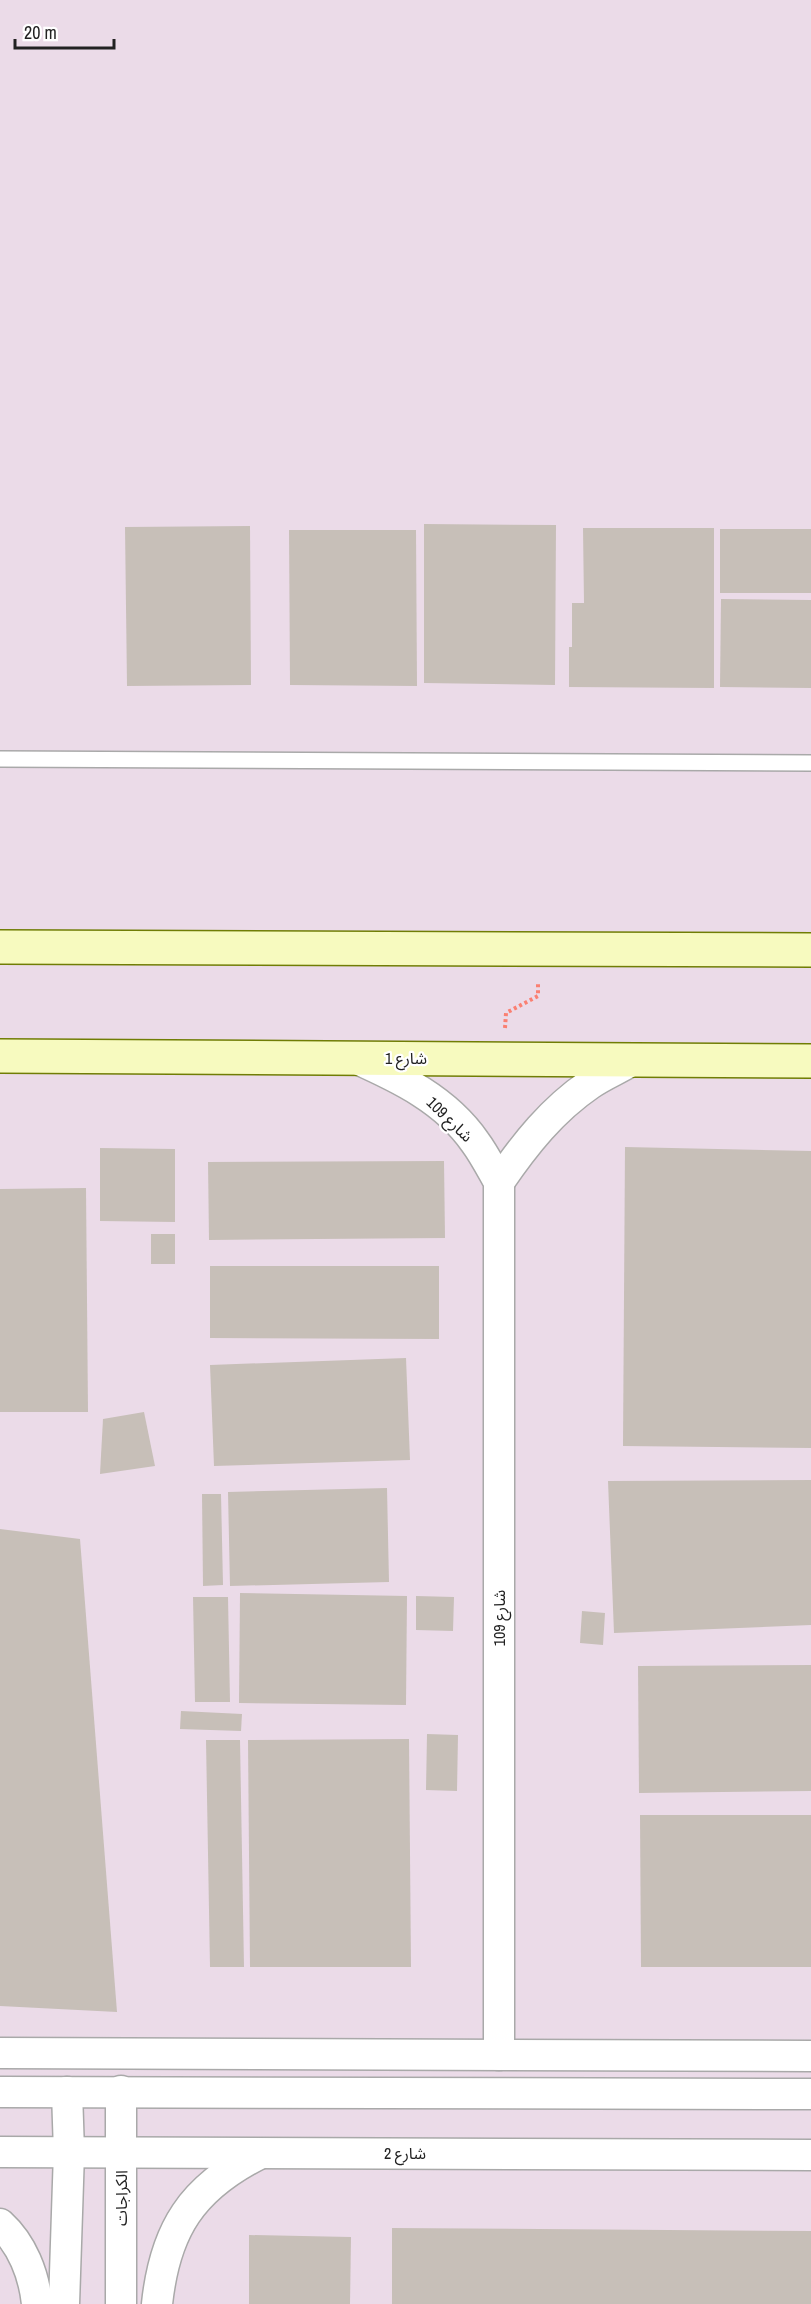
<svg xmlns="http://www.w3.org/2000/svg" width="811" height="2304" font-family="'Archivo Narrow','Noto Sans Arabic',sans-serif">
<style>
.industrial{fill:#ebdbe8}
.building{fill:#c7bfb8}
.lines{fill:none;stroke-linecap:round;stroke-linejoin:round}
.lane-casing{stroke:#a9a9a9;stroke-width:18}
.street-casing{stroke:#a9a9a9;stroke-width:33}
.secondary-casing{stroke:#707d05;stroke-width:36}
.path{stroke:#fa8072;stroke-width:4;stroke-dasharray:3 3;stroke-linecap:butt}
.lane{stroke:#fff;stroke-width:15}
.street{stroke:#fff;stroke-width:30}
.secondary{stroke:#f7fabf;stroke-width:33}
.labels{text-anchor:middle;stroke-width:4.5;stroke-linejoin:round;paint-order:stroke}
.street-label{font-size:16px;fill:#222;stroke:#fff}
</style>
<rect width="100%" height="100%" fill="#f2efe9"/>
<rect class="industrial" x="0" y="0" width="811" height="2304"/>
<g class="building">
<path d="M 424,524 L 556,525 L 555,685 L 424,683 Z"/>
<path d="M 250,526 L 251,685 L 127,686 L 125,527 Z"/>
<path d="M 583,528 L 714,528 L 714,688 L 569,687 L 569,647 L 572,647 L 572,603 L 584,603 Z"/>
<rect x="720" y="529" width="91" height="64"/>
<path d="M 289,530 L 416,530 L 417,686 L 290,685 Z"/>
<path d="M 721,599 L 811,600 L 811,688 L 720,687 Z"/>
<path d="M 625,1147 L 811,1151 L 811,1448 L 623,1446 Z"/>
<path d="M 100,1148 L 175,1149 L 175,1222 L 100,1221 Z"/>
<path d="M 444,1161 L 445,1238 L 209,1240 L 208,1162 Z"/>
<path d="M 86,1188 L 88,1412 L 0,1412 L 0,1189 Z"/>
<rect x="151" y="1234" width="24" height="30"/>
<path d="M 210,1266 L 439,1266 L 439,1339 L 210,1338 Z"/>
<path d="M 406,1358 L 410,1460 L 214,1466 L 210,1365 Z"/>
<path d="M 144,1412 L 155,1466 L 100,1474 L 103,1419 Z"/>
<path d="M 811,1480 L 811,1625 L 614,1633 L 608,1481 Z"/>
<path d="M 387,1488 L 389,1582 L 230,1586 L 228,1492 Z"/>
<path d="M 202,1494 L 221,1494 L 223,1585 L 203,1586 Z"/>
<path d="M 0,1529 L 80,1539 L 117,2012 L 0,2006 Z"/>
<path d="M 240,1593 L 407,1596 L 406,1705 L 239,1703 Z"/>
<path d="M 416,1596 L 454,1597 L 453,1631 L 416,1630 Z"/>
<path d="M 193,1597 L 228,1597 L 230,1702 L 195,1702 Z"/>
<path d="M 582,1611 L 605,1613 L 603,1645 L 580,1643 Z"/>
<path d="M 811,1665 L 811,1791 L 639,1793 L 638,1666 Z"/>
<path d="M 181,1711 L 242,1714 L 241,1731 L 180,1729 Z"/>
<path d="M 427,1734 L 458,1735 L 457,1791 L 426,1790 Z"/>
<path d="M 409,1739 L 411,1967 L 250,1967 L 248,1740 Z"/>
<path d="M 206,1740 L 240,1740 L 244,1967 L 210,1967 Z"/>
<path d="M 640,1815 L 811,1815 L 811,1967 L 641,1967 Z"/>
<path d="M 392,2228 L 811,2231 L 811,2304 L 392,2304 Z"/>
<path d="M 249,2235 L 351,2237 L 350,2304 L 249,2304 Z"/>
</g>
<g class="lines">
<defs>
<path id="lane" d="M 0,759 L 811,763"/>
<g id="street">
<path d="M 355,1058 C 400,1078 446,1100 475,1142 C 484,1154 491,1168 499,1182 L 499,2055"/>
<path d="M 499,1182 C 525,1144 552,1110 590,1084 C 603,1075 618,1069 631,1061"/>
<path d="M 0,2053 L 811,2056"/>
<path d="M 0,2092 L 811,2094"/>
<path d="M 0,2152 L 811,2155"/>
<path d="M 0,2224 C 22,2244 34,2274 37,2304"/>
<path d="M 64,2304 L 69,2152 L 67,2092"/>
<path d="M 121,2304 L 121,2091"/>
<path d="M 157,2304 C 165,2229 192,2188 259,2154"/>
</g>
<g id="secondary">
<path d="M 0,947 L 811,950"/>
<path d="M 0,1056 L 811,1061"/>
</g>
</defs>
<use href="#lane" class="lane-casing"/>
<use href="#street" class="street-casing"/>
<use href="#secondary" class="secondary-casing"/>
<path class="path" d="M 505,1028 L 506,1013 L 538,996 L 538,983"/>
<use href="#lane" class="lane"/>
<use href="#street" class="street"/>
<use href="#secondary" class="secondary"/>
</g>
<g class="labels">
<g class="street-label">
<text x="406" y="1064">شارع 1</text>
<text transform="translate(450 1119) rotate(44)" y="6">شارع 109</text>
<text transform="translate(499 1618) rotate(-90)" y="6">شارع 109</text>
<text x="405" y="2159">شارع 2</text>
<text transform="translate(121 2198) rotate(-90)" y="6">الكراجات</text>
</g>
</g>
<path d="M15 39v9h99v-9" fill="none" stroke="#222222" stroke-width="3"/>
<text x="24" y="39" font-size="18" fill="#222222" stroke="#ffffff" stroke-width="4.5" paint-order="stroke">20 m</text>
</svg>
